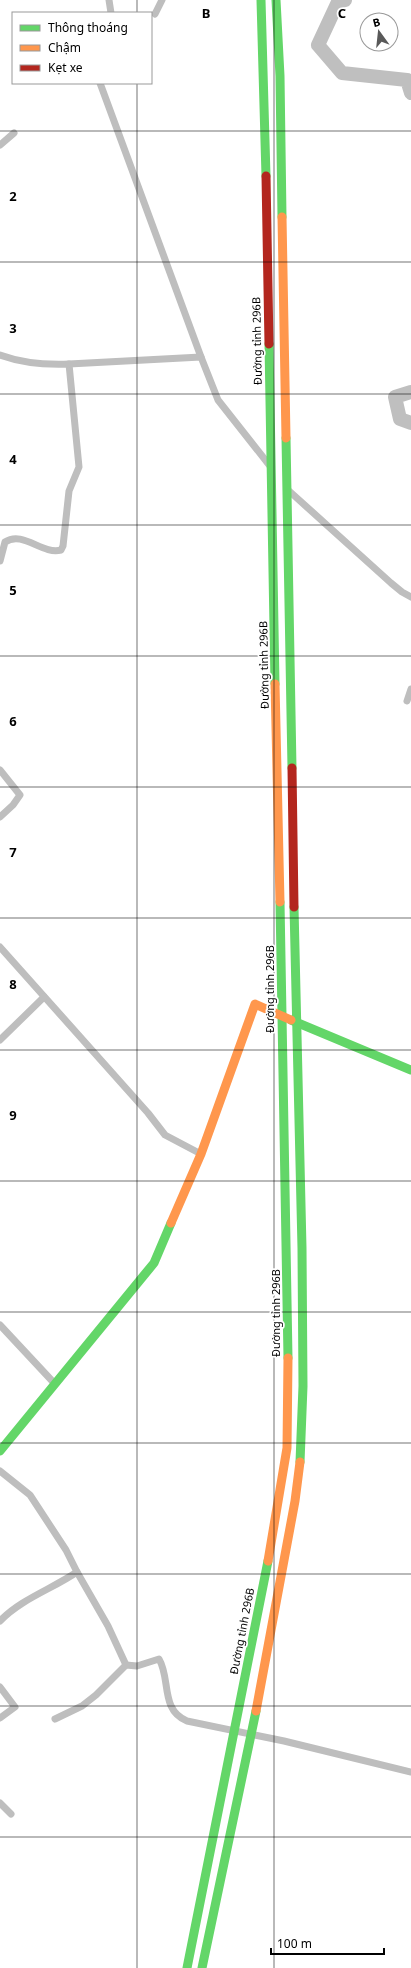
<svg xmlns="http://www.w3.org/2000/svg" width="411" height="1968" font-family="'Noto Sans',sans-serif">
<style>
.lines{fill:none;stroke-linecap:round;stroke-linejoin:round}
.river{stroke:#bfbfbf;stroke-width:14}
.street{stroke:#bebebe;stroke-width:7}
.fast{stroke:#63d668;stroke-width:9}
.slow{stroke:#ff974d;stroke-width:9}
.jam{stroke:#b3261e;stroke-width:9}
.grid{fill:none;stroke:#000;stroke-width:1;stroke-opacity:0.55}
.labels{text-anchor:middle;stroke-width:3.5;stroke-linejoin:round;paint-order:stroke}
.street-label{font-size:11px;fill:#000;stroke:#fff}
.grid-label{font-size:13px;text-anchor:middle;font-weight:bold;fill:#000;stroke:#fff;stroke-width:3.5;stroke-linejoin:round;paint-order:stroke}
</style>
<rect width="100%" height="100%" fill="#fff"/>
<g class="lines">
<g class="river">
<path d="M 345,0 L 338,2 L 318,45 L 342,73 L 407,80 L 411,93"/>
<path d="M 411,392 L 395,397 L 400,419 L 411,423"/>
</g>
<g class="street">
<path d="M 109,0 L 111,13"/>
<path d="M 155,14 L 162,0"/>
<path d="M 100,83 L 201,357"/>
<path d="M 0,145 L 14,133"/>
<path d="M 0,355 C 22,363 45,365 69,364 L 79,467 L 69,491 L 63,546 L 61,550 C 42,555 23,530 5,542 L 0,561"/>
<path d="M 69,364 L 201,357 L 218,400 L 270,466"/>
<path d="M 288,490 L 391,583 L 402,592 L 411,597"/>
<path d="M 407,701 L 411,689"/>
<path d="M 0,770 L 20,795 L 13,805 L 0,817"/>
<path d="M 0,947 L 148,1113 L 165,1135 L 201,1154"/>
<path d="M 0,1040 L 44,997"/>
<path d="M 0,1325 L 55,1384"/>
<path d="M 0,1471 L 30,1495 L 66,1550 L 77,1572 C 52,1589 21,1599 0,1621"/>
<path d="M 126,1665 L 137,1666 L 159,1659 C 171,1679 160,1710 187,1721 L 284,1741 L 411,1772"/>
<path d="M 0,1687 L 15,1707 L 0,1718"/>
<path d="M 55,1719 L 82,1706 L 96,1695 L 126,1665 L 108,1626 L 77,1572"/>
<path d="M 0,1803 L 11,1814"/>
</g>
<g class="fast">
<path d="M 261,0 L 266,176"/>
<path d="M 276,0 L 280,76 L 282,217"/>
<path d="M 269,344 L 275,684"/>
<path d="M 286,438 L 292,768"/>
<path d="M 280,902 L 288,1358"/>
<path d="M 294,907 L 302,1248 L 303,1386 L 300,1462"/>
<path d="M 291,1020 L 411,1070"/>
<path d="M 0,1451 L 154,1263 L 171,1223"/>
<path d="M 187,1968 L 268,1561"/>
<path d="M 202,1968 L 256,1711"/>
</g>
<g class="slow">
<path d="M 282,217 L 286,438"/>
<path d="M 275,684 L 280,902"/>
<path d="M 171,1223 L 201,1154 L 255,1004 L 291,1020"/>
<path d="M 268,1561 L 287,1448 L 288,1358"/>
<path d="M 256,1711 L 295,1501 L 300,1462"/>
</g>
<g class="jam">
<path d="M 266,176 L 269,344"/>
<path d="M 292,768 L 294,907"/>
</g>
</g>
<path class="grid" d="M 137,0 L 137,13M 274,0 L 274,1968M 137,83 L 137,1968M 0,131 L 411,131M 0,262 L 411,262M 0,394 L 411,394M 0,525 L 411,525M 0,656 L 411,656M 0,787 L 411,787M 0,918 L 411,918M 0,1050 L 411,1050M 0,1181 L 411,1181M 0,1312 L 411,1312M 0,1443 L 411,1443M 0,1574 L 411,1574M 0,1706 L 411,1706M 0,1837 L 411,1837"/>
<g class="labels">
<g class="street-label">
<text transform="translate(257 341) rotate(-91)" y="4">Đường tỉnh 296B</text>
<text transform="translate(264 665) rotate(-91)" y="4">Đường tỉnh 296B</text>
<text transform="translate(270 989) rotate(-90)" y="4">Đường tỉnh 296B</text>
<text transform="translate(276 1313) rotate(-90)" y="4">Đường tỉnh 296B</text>
<text transform="translate(242 1631) rotate(-79)" y="4">Đường tỉnh 296B</text>
</g>
</g>
<g class="grid-label">
<text x="206" y="18">B</text>
<text x="342" y="18">C</text>
<text x="13" y="201">2</text>
<text x="13" y="333">3</text>
<text x="13" y="464">4</text>
<text x="13" y="595">5</text>
<text x="13" y="726">6</text>
<text x="13" y="857">7</text>
<text x="13" y="989">8</text>
<text x="13" y="1120">9</text>
</g>
<rect x="12" y="12" width="140" height="72" fill="#ffffff" stroke="#999999"/>
<rect x="20" y="25" width="20" height="6" fill="#63d668" stroke="#999999"/>
<text x="48" y="32" font-size="12" fill="#000000">Thông thoáng</text>
<rect x="20" y="45" width="20" height="6" fill="#ff974d" stroke="#999999"/>
<text x="48" y="52" font-size="12" fill="#000000">Chậm</text>
<rect x="20" y="65" width="20" height="6" fill="#b3261e" stroke="#999999"/>
<text x="48" y="72" font-size="12" fill="#000000">Kẹt xe</text>
<g transform="translate(379 32) rotate(345)"><circle r="19" fill="#ffffff" stroke="#999999"/>
<path d="M0-3L7 15L0 10L-7 15Z" fill="#595959"/>
<text y="-6" font-size="11" font-weight="bold" text-anchor="middle" fill="#000000">B</text>
</g>
<path d="M271 1948v6h113v-6" fill="none" stroke="#000000" stroke-width="2"/>
<text x="277" y="1948" font-size="12" fill="#000000" stroke="#ffffff" stroke-width="3" paint-order="stroke">100 m</text>
</svg>
